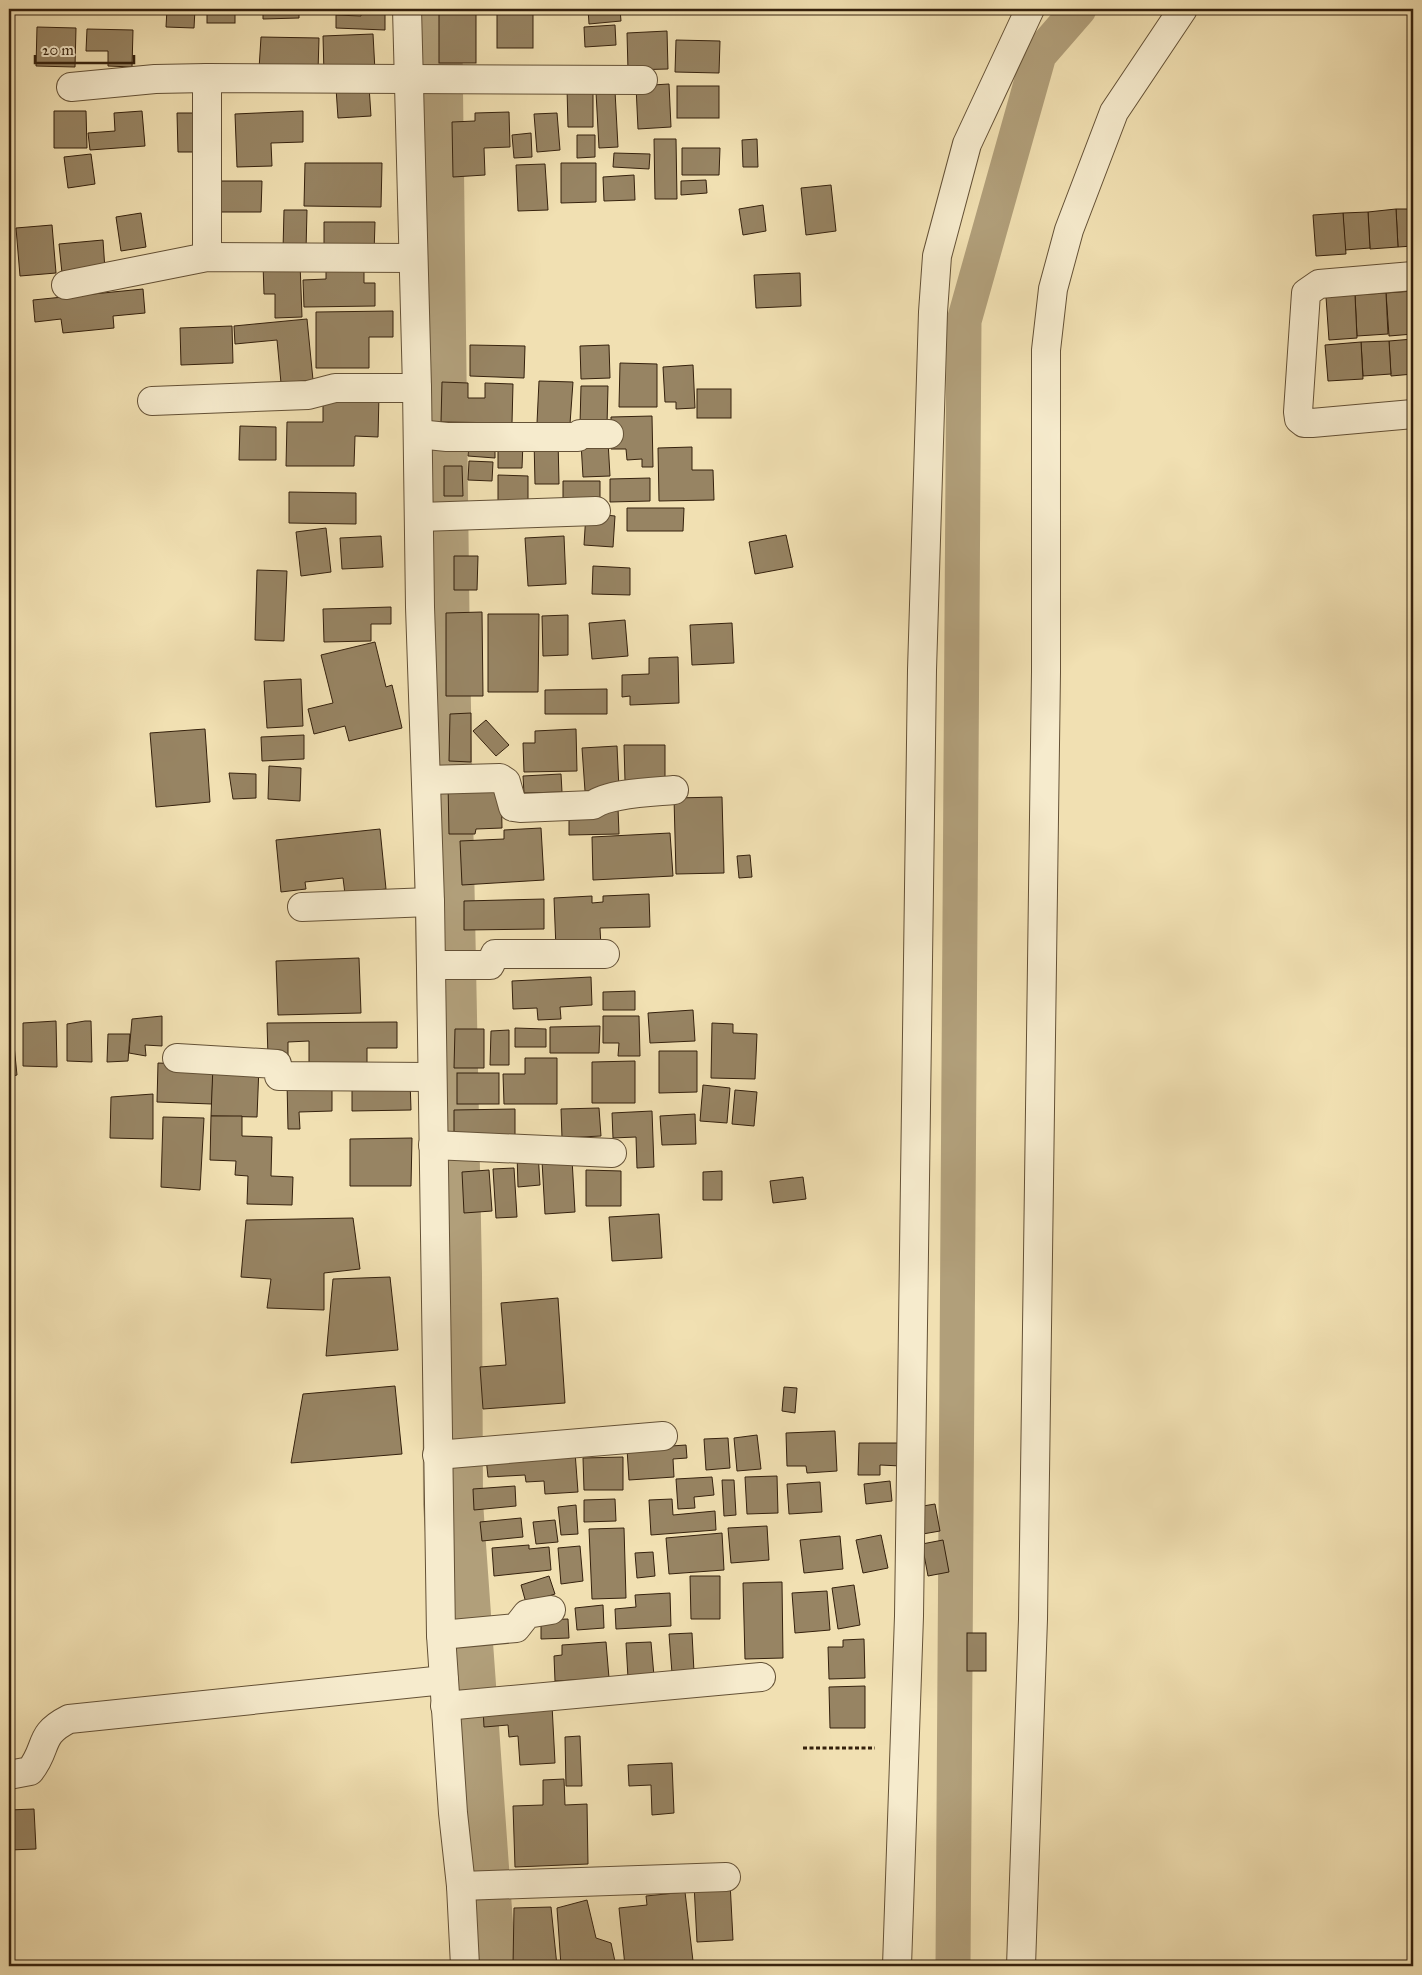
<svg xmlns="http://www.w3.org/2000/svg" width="1422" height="1975" font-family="'IM FELL Great Primer',serif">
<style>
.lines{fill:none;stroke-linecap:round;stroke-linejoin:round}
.canal{stroke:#b19f7a;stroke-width:35}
.river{stroke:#b19f7a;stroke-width:60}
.building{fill:#978463;stroke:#35210d}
.minor-casing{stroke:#645136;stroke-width:30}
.path{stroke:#35210d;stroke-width:3;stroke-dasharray:4 2.5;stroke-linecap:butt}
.minor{stroke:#f6ebcd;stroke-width:28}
</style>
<rect width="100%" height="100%" fill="#f1e0b2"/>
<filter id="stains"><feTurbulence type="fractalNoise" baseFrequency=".004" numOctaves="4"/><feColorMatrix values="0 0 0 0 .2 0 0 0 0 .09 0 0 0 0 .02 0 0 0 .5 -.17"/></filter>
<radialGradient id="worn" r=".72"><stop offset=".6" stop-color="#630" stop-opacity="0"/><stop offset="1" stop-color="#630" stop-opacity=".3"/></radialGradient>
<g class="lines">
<path class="canal" d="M 953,1966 L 964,321 L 1039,55 L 1079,9"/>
<path class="river" d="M 432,9 L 440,656 L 452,1274 L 453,1503 L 486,1966"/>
</g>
<g class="building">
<path d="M 167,9 L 195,9 L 194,28 L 166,27 Z"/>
<rect x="207" y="9" width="28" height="14"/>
<path d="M 263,9 L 299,9 L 299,18 L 263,19 Z"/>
<path d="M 361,9 L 385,10 L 385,30 L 336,28 L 336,15 L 361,16 Z"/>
<rect x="497" y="9" width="36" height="39"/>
<path d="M 541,9 L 579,9 L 579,10 L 541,12 Z"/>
<path d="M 588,9 L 620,9 L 621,21 L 589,24 Z"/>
<rect x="626" y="9" width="46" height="4"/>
<rect x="439" y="14" width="37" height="49"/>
<path d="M 615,25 L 616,45 L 585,47 L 584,27 Z"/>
<path d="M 37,27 L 76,28 L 75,67 L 36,66 Z"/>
<path d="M 87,29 L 133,30 L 132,67 L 108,66 L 108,51 L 86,51 Z"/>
<path d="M 667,31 L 668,69 L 628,70 L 627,33 Z"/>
<path d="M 373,34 L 375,71 L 324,74 L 323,36 Z"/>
<path d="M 261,37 L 319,38 L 318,71 L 259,69 Z"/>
<path d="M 676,40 L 720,41 L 719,73 L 675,72 Z"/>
<path d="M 669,84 L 671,127 L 638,129 L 636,86 Z"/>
<path d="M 369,86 L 371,116 L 338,118 L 336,88 Z"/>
<rect x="677" y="86" width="42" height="32"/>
<path d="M 593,87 L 593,127 L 568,127 L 567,88 Z"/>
<path d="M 615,91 L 618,147 L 599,148 L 596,92 Z"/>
<path d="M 54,111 L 86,111 L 87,148 L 54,148 Z"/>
<path d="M 142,111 L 145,146 L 90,150 L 88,133 L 115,131 L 114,113 Z"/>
<path d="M 303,111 L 303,142 L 271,143 L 272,166 L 237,167 L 235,114 Z"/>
<path d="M 509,112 L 510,147 L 484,148 L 485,175 L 453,177 L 452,122 L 475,121 L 475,113 Z"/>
<path d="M 177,113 L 202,113 L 202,152 L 178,152 Z"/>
<path d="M 557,113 L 560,150 L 537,152 L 534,114 Z"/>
<path d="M 531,133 L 532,157 L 514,158 L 512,135 Z"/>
<path d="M 577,135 L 595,135 L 595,157 L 577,158 Z"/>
<path d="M 654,139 L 676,139 L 677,199 L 655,199 Z"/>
<path d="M 757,139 L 758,167 L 743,167 L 742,140 Z"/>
<path d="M 682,148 L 720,148 L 719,175 L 682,175 Z"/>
<path d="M 614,153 L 650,154 L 649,169 L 613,167 Z"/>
<path d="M 91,154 L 95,184 L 68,188 L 64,157 Z"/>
<path d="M 305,163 L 382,163 L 381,207 L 304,206 Z"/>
<path d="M 561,163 L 596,163 L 596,202 L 561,203 Z"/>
<path d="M 545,164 L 548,210 L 518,211 L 516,165 Z"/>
<path d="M 634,175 L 635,200 L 604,201 L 603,177 Z"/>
<path d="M 706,180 L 707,193 L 681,195 L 681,181 Z"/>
<path d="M 214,181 L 262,181 L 261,212 L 214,212 Z"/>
<path d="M 831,185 L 836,231 L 806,235 L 801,188 Z"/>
<path d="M 763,205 L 766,231 L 743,235 L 739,209 Z"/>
<path d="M 1396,209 L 1413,209 L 1413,246 L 1398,247 Z"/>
<path d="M 1396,209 L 1398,247 L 1370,249 L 1368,212 Z"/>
<path d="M 284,210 L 307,210 L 306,250 L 283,250 Z"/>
<path d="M 1368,212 L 1370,248 L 1345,250 L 1343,213 Z"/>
<path d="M 141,213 L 146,247 L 121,251 L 116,217 Z"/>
<path d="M 1343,213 L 1346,254 L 1316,256 L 1313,215 Z"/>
<path d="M 324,222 L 375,222 L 374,254 L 324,253 Z"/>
<path d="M 52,225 L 56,273 L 20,276 L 16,228 Z"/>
<path d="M 103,240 L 105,270 L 62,273 L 59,244 Z"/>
<path d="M 364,261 L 364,283 L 375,283 L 375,306 L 304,307 L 303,280 L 326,279 L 326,262 Z"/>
<path d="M 300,263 L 302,317 L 275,318 L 275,294 L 264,294 L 263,264 Z"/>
<path d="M 800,273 L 801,306 L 756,308 L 754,275 Z"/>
<path d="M 143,289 L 145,313 L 113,316 L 114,328 L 63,333 L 61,319 L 35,322 L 33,300 Z"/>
<path d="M 1413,291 L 1413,334 L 1389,336 L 1386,293 Z"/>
<path d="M 1386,293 L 1388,334 L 1357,336 L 1355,295 Z"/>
<path d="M 1355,295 L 1357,338 L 1329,340 L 1326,297 Z"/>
<path d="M 393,311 L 393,337 L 369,337 L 369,368 L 316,368 L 316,312 Z"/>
<path d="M 307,319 L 313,380 L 281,383 L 277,340 L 235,344 L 234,326 Z"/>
<path d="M 232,326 L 233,363 L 181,365 L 180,328 Z"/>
<path d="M 1413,339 L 1413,374 L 1391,376 L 1389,341 Z"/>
<path d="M 1389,341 L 1391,374 L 1363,376 L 1361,342 Z"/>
<path d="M 1361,342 L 1363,379 L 1328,381 L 1325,345 Z"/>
<path d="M 470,345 L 525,346 L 524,378 L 470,376 Z"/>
<path d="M 609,345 L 610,378 L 581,379 L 580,346 Z"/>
<path d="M 620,363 L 657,364 L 657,407 L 619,407 Z"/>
<path d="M 693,365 L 695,408 L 676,409 L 676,402 L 665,402 L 663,367 Z"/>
<path d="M 539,381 L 573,382 L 570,424 L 537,423 Z"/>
<path d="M 442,382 L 468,383 L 468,398 L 485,398 L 485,383 L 513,384 L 512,423 L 441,422 Z"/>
<path d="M 581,386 L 608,386 L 607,425 L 580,424 Z"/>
<rect x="697" y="389" width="34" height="29"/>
<path d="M 323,393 L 379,394 L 378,437 L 355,436 L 354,466 L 286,466 L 287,422 L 323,422 Z"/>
<path d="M 652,416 L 653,467 L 642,467 L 642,459 L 627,460 L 626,449 L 611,449 L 611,417 Z"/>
<path d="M 240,426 L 276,427 L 276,460 L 239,460 Z"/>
<path d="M 558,439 L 559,484 L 535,484 L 534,440 Z"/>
<path d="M 498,441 L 523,442 L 522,468 L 498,468 Z"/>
<path d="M 608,441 L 610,476 L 583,477 L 581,443 Z"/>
<path d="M 469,442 L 495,443 L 495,458 L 468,456 Z"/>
<path d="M 692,447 L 692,470 L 713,470 L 714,500 L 659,501 L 658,448 Z"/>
<path d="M 469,461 L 493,462 L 492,481 L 468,480 Z"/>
<path d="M 444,466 L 462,466 L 463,496 L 444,496 Z"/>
<path d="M 498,475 L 528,476 L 528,502 L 498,501 Z"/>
<path d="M 650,478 L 650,501 L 610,502 L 610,479 Z"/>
<path d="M 563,481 L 600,481 L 600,499 L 563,500 Z"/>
<path d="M 289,492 L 356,493 L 356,524 L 289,523 Z"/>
<path d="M 627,508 L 684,508 L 683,531 L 627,531 Z"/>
<path d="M 586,513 L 615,516 L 613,547 L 584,545 Z"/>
<path d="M 326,528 L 331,572 L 301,576 L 296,532 Z"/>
<path d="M 786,535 L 793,567 L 755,574 L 749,542 Z"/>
<path d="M 381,536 L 383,567 L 342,569 L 340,538 Z"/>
<path d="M 564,536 L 566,584 L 528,586 L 525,538 Z"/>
<path d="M 454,556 L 478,556 L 477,590 L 454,590 Z"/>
<path d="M 593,566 L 630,568 L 630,595 L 592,594 Z"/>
<path d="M 257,570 L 287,571 L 284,641 L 255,640 Z"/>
<path d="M 391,607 L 391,624 L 371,624 L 371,641 L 324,642 L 323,609 Z"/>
<path d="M 482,612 L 483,696 L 446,696 L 446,613 Z"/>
<path d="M 488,614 L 539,614 L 538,692 L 488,692 Z"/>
<path d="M 568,615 L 568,655 L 543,656 L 542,616 Z"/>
<path d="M 625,620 L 628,656 L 592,659 L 589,623 Z"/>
<path d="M 732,623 L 734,663 L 692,665 L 690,625 Z"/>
<path d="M 375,642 L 386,687 L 392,685 L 402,728 L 349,741 L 345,726 L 314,734 L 308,709 L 333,703 L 321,655 Z"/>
<path d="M 678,657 L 679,703 L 630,705 L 630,696 L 622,697 L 622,675 L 649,674 L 649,658 Z"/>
<path d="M 301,679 L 303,726 L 267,728 L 264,681 Z"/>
<path d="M 607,689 L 607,714 L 545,714 L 545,690 Z"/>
<path d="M 471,713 L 471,762 L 449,761 L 450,714 Z"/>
<path d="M 486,720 L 509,745 L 496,756 L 473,731 Z"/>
<path d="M 205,729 L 210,802 L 156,807 L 150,733 Z"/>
<path d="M 576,729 L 577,771 L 524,772 L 523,743 L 535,743 L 535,731 Z"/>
<path d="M 304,735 L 304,759 L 262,761 L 261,737 Z"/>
<path d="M 624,745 L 665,745 L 665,781 L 625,781 Z"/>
<path d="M 617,746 L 619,789 L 585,791 L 582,748 Z"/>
<path d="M 269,766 L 301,768 L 300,801 L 268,799 Z"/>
<path d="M 229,773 L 256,774 L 256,798 L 233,799 Z"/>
<path d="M 561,774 L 562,792 L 524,793 L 523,776 Z"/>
<path d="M 501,782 L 502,828 L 476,829 L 475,834 L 449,834 L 448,783 Z"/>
<path d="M 722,797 L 724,873 L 676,874 L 674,798 Z"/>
<path d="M 618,808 L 619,834 L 569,835 L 569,809 Z"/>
<path d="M 541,828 L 544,880 L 462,885 L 460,841 L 504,839 L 504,830 Z"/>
<path d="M 380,829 L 386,889 L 345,894 L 343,878 L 305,882 L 306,889 L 281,892 L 276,840 Z"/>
<path d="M 670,833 L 673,876 L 593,880 L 592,837 Z"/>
<path d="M 750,855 L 752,877 L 739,878 L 737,856 Z"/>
<path d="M 649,894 L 650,927 L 600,928 L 601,947 L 556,949 L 554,898 L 592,896 L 592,903 L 603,902 L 603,896 Z"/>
<path d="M 544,899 L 544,929 L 464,930 L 464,901 Z"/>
<path d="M 359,958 L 361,1013 L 278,1015 L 276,961 Z"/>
<path d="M 591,977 L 592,1005 L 560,1007 L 561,1019 L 538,1020 L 537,1008 L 513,1009 L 512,981 Z"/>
<path d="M 635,991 L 635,1010 L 603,1010 L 603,992 Z"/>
<path d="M 693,1010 L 695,1041 L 650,1043 L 648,1013 Z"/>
<path d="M 162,1016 L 162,1046 L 145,1045 L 146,1056 L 129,1053 L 132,1019 Z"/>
<path d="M 603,1016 L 639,1016 L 640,1056 L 618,1056 L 619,1043 L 603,1043 Z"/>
<path d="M 56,1021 L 57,1067 L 23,1066 L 23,1023 Z"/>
<path d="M 85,1021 L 91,1021 L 92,1062 L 67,1061 L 67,1024 Z"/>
<path d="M 397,1022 L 397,1048 L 367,1048 L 367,1069 L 309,1069 L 309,1041 L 288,1042 L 288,1057 L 268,1057 L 267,1023 Z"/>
<path d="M 712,1023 L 733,1024 L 733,1033 L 757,1034 L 755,1079 L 711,1078 Z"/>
<path d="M 600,1026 L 599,1053 L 550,1053 L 550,1027 Z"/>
<path d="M 515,1028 L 546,1029 L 546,1047 L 515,1047 Z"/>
<path d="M 455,1029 L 484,1029 L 484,1068 L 454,1068 Z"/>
<path d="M 509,1030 L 509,1065 L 490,1065 L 491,1031 Z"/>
<path d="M 108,1034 L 130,1034 L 128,1061 L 107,1062 Z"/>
<path d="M 9,1045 L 14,1045 L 17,1075 L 9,1077 Z"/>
<path d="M 659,1051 L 697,1051 L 697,1092 L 659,1093 Z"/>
<path d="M 525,1058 L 557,1058 L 557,1104 L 504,1104 L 503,1074 L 525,1074 Z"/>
<path d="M 635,1061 L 635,1103 L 592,1103 L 592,1062 Z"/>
<path d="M 158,1063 L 213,1065 L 212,1104 L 157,1102 Z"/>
<path d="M 213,1065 L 259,1066 L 257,1117 L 211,1116 Z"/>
<rect x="457" y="1073" width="42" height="31"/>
<path d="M 410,1080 L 411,1110 L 352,1111 L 352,1081 Z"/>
<path d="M 332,1081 L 332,1111 L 299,1112 L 300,1129 L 288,1129 L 287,1082 Z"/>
<path d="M 703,1085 L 730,1088 L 727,1123 L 700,1121 Z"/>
<path d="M 735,1090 L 757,1092 L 754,1126 L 732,1124 Z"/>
<path d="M 153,1094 L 153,1139 L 110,1138 L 111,1097 Z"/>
<path d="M 599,1108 L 601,1136 L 562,1138 L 561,1109 Z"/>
<path d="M 515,1109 L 515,1139 L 454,1139 L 454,1110 Z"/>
<path d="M 652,1111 L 654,1167 L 637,1168 L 636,1137 L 613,1138 L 612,1113 Z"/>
<path d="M 695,1114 L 696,1144 L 662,1145 L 660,1116 Z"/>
<path d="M 211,1116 L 242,1116 L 242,1136 L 272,1137 L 271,1176 L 293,1177 L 292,1205 L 247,1204 L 248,1176 L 235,1175 L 236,1161 L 210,1160 Z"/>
<path d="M 163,1117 L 204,1118 L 200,1190 L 161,1187 Z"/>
<path d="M 412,1138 L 411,1186 L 350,1186 L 350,1139 Z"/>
<path d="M 538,1152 L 540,1185 L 518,1187 L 517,1153 Z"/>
<path d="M 572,1159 L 575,1212 L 545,1214 L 542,1161 Z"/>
<path d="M 514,1168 L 517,1217 L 496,1218 L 493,1169 Z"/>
<path d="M 489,1170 L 492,1211 L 464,1213 L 462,1172 Z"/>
<path d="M 586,1170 L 621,1171 L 621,1206 L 586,1206 Z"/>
<path d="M 722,1171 L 722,1200 L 703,1200 L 703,1172 Z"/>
<path d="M 803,1177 L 806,1199 L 773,1203 L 770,1181 Z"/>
<path d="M 659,1214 L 662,1258 L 612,1261 L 609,1217 Z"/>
<path d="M 353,1218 L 360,1269 L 324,1273 L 324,1310 L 267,1308 L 271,1279 L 241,1277 L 246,1220 Z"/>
<path d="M 390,1277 L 398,1350 L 326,1356 L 333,1279 Z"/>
<path d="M 558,1298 L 565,1403 L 483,1409 L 480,1367 L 506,1365 L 501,1303 Z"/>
<path d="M 395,1386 L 402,1454 L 291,1463 L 303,1394 Z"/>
<path d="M 784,1387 L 797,1388 L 795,1413 L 782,1411 Z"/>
<path d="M 835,1431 L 837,1471 L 807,1473 L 806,1466 L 787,1466 L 786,1433 Z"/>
<path d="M 757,1435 L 761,1469 L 737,1471 L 734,1438 Z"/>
<path d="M 728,1438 L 730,1468 L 706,1470 L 704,1439 Z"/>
<path d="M 859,1443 L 901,1443 L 901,1466 L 880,1465 L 880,1475 L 858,1475 Z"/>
<path d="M 686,1445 L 687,1458 L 673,1459 L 674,1477 L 629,1480 L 627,1449 Z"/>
<path d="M 575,1452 L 578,1492 L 545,1494 L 544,1481 L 526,1482 L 525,1475 L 488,1477 L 486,1458 Z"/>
<path d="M 623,1457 L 623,1490 L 584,1490 L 583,1458 Z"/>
<path d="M 777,1476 L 778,1513 L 747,1514 L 745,1477 Z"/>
<path d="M 712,1477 L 714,1495 L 694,1497 L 695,1508 L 678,1509 L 676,1479 Z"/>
<path d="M 722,1480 L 734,1480 L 736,1515 L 724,1516 Z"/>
<path d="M 890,1481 L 892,1501 L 866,1504 L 864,1484 Z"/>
<path d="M 820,1482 L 822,1512 L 789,1514 L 787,1484 Z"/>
<path d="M 515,1486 L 516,1506 L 474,1510 L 473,1489 Z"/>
<path d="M 615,1499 L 616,1521 L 584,1522 L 584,1500 Z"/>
<path d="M 672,1499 L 673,1515 L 715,1511 L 716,1530 L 651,1535 L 649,1500 Z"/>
<path d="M 935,1504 L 940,1531 L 917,1535 L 911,1508 Z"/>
<path d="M 576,1505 L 578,1534 L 561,1535 L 558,1507 Z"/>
<path d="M 521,1518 L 523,1537 L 482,1541 L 480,1522 Z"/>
<path d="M 555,1520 L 558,1542 L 536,1544 L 533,1522 Z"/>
<path d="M 767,1526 L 769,1560 L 731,1563 L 728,1528 Z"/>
<path d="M 624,1528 L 626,1598 L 592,1599 L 589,1529 Z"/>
<path d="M 722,1533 L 724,1570 L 669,1574 L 666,1538 Z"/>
<path d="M 881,1535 L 888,1568 L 863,1573 L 856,1540 Z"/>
<path d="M 840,1536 L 843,1569 L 804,1573 L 800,1540 Z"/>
<path d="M 943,1540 L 949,1572 L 928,1576 L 922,1544 Z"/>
<path d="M 529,1545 L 529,1549 L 549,1547 L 551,1570 L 494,1576 L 492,1548 Z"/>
<path d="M 580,1546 L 583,1581 L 561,1584 L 558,1548 Z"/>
<path d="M 653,1552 L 655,1576 L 637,1578 L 635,1553 Z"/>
<path d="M 549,1576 L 555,1594 L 526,1603 L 521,1585 Z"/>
<path d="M 690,1576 L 720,1576 L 720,1619 L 691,1619 Z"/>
<path d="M 782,1582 L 783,1658 L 745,1659 L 743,1583 Z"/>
<path d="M 854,1585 L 860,1625 L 838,1629 L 832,1588 Z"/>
<path d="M 827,1591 L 830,1630 L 795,1633 L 792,1593 Z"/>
<path d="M 670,1593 L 671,1626 L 616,1629 L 615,1609 L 636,1607 L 635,1595 Z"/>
<path d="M 603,1605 L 604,1628 L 577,1630 L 575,1608 Z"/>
<path d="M 568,1619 L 569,1638 L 541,1639 L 541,1620 Z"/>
<path d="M 692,1633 L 694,1672 L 672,1673 L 669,1634 Z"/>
<rect x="967" y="1633" width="19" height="38"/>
<path d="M 864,1639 L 865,1678 L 829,1679 L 828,1647 L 843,1647 L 843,1640 Z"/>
<path d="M 606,1642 L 609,1678 L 555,1681 L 554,1656 L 562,1655 L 562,1645 Z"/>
<path d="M 651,1642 L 654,1676 L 628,1678 L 626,1643 Z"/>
<path d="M 865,1686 L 865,1728 L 830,1728 L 829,1687 Z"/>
<path d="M 552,1705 L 555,1763 L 520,1765 L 518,1736 L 509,1737 L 508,1725 L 484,1727 L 483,1708 Z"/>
<path d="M 580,1736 L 582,1786 L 566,1786 L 565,1737 Z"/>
<path d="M 672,1763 L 674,1813 L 652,1815 L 651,1785 L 629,1786 L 628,1765 Z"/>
<path d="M 564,1779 L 565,1805 L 587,1804 L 588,1864 L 515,1867 L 513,1806 L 543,1805 L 543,1780 Z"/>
<path d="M 34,1809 L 36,1849 L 9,1850 L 9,1810 Z"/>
<path d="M 730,1882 L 733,1940 L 697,1942 L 694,1884 Z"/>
<path d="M 685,1892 L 693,1961 L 625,1966 L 619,1908 L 647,1905 L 646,1896 Z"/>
<path d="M 587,1900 L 596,1938 L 611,1943 L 616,1966 L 561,1966 L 557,1908 Z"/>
<path d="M 551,1907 L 557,1966 L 513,1966 L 514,1908 Z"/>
</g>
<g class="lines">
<defs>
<g id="minor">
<path d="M 407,9 L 417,388 L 420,607 L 430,902 L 441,1635 L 453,1813 L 461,1886 L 465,1966"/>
<path d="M 71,87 L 155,79 L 207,78 L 643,80"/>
<path d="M 207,257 L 207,78"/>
<path d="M 1413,276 L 1319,284 L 1306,293 L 1298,412 L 1299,419 L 1304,423 L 1312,423 L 1413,414"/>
<path d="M 66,285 L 207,257 L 413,258"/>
<path d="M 152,401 L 308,395 L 335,388 L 417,388"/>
<path d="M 418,434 L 447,437 L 578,437 L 580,434 L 609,434"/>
<path d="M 420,517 L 596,511"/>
<path d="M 426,780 L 500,778 L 506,782 L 513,807 L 520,808 L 593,805 C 609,793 653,792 674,790"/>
<path d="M 302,907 L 430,902"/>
<path d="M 431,965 L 490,965 L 495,954 L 605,954"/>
<path d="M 177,1058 L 277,1064 L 279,1076 L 432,1077"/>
<path d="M 433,1145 L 612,1153"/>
<path d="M 437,1455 L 663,1436"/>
<path d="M 441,1635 L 516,1628 L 527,1614 L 551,1610"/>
<path d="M 445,1706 L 761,1677"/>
<path d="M 9,1775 L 30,1771 C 49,1747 37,1735 69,1719 L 444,1680"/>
<path d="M 461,1886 L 726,1877"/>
<path d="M 897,1966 L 909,1616 L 922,670 L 933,312 L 937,256 L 967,144 L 1030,9"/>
<path d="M 1021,1966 L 1033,1619 L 1046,672 L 1046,350 L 1053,289 L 1069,230 L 1114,112 L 1183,9"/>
</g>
</defs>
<use href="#minor" class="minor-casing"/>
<path class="path" d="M 803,1748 L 875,1748"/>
<use href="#minor" class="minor"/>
</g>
<rect width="1422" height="1975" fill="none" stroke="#f1e0b2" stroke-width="30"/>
<rect x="10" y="10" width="1402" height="1955" fill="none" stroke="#35210d" stroke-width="2.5"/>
<rect x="15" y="15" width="1392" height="1945" fill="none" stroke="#35210d"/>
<path d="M35 55v8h99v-8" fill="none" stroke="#35210d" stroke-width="2.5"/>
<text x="42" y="55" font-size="15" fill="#35210d" stroke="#f6ebcd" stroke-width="4" paint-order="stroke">20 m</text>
<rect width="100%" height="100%" filter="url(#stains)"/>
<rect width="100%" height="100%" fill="url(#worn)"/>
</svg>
